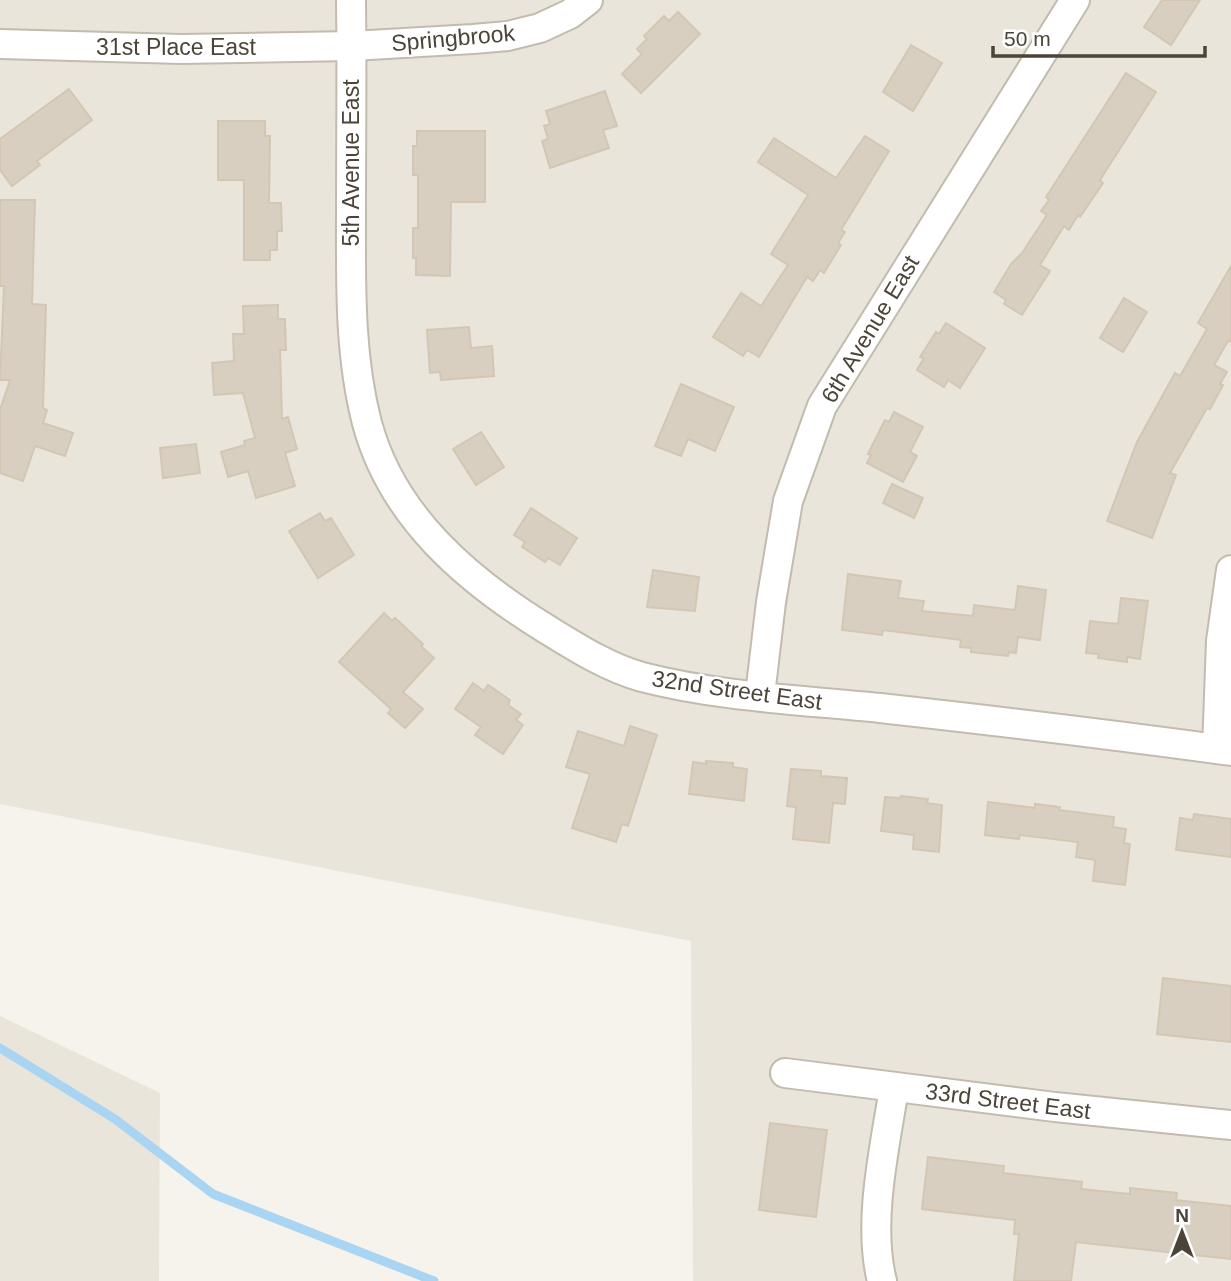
<svg xmlns="http://www.w3.org/2000/svg" width="1231" height="1281" font-family="Arial,sans-serif">
<style>
.residential{fill:#eae5da}
.lines{fill:none;stroke-linecap:round;stroke-linejoin:round}
.stream{stroke:#a9d4f2;stroke-width:9}
.building{fill:#d8cfc1;stroke:#d3c7b4;stroke-width:2}
.minor-casing{stroke:#c2bbae;stroke-width:32}
.minor{stroke:#fff;stroke-width:28}
.labels{text-anchor:middle;stroke-width:5;stroke-linejoin:round;paint-order:stroke}
.street-label{font-size:23px;fill:#4b4439;stroke:#fff}
</style>
<rect width="100%" height="100%" fill="#f6f3ec"/>
<g class="residential">
<path d="M 0,0 L 1231,0 L 1231,1281 L 693,1281 L 691,941 L 0,804 Z"/>
<path d="M 0,1016 L 160,1093 L 159,1281 L 0,1281 Z"/>
</g>
<g class="lines">
<path class="stream" d="M 0,1048 L 115,1119 L 213,1194 L 434,1281"/>
</g>
<g class="building">
<path d="M 1162,0 L 1200,0 L 1171,45 L 1144,27 Z"/>
<path d="M 678,12 L 700,34 L 641,93 L 622,74 L 642,54 L 637,49 L 647,39 L 644,36 L 664,16 L 669,21 Z"/>
<path d="M 911,45 L 942,63 L 913,111 L 883,92 Z"/>
<path d="M 1126,73 L 1156,92 L 1100,180 L 1103,183 L 1080,217 L 1078,215 L 1069,230 L 1064,226 L 1040,265 L 1050,271 L 1022,315 L 1004,304 L 1006,300 L 994,292 L 1011,264 L 1022,253 L 1047,215 L 1041,211 L 1049,200 L 1046,197 Z"/>
<path d="M 69,89 L 92,120 L 37,161 L 40,165 L 12,186 L 0,170 L 0,139 Z"/>
<path d="M 605,91 L 617,126 L 603,130 L 609,148 L 550,168 L 542,141 L 548,139 L 544,126 L 550,124 L 546,111 Z"/>
<path d="M 218,121 L 265,121 L 265,136 L 270,136 L 269,203 L 281,203 L 282,231 L 277,231 L 277,250 L 270,250 L 270,260 L 244,260 L 244,180 L 218,180 Z"/>
<path d="M 417,131 L 485,131 L 485,202 L 451,202 L 450,276 L 416,275 L 416,258 L 413,258 L 413,228 L 418,228 L 418,175 L 413,175 L 413,146 L 417,146 Z"/>
<path d="M 865,136 L 889,151 L 841,230 L 845,232 L 838,243 L 841,245 L 824,273 L 820,270 L 813,281 L 807,277 L 759,357 L 747,350 L 743,356 L 713,337 L 741,293 L 761,306 L 788,265 L 771,254 L 808,195 L 758,162 L 774,138 L 836,178 Z"/>
<path d="M 0,200 L 35,200 L 32,304 L 46,305 L 43,408 L 47,410 L 43,423 L 73,433 L 65,456 L 35,446 L 23,481 L 0,473 L 0,410 L 10,380 L 0,380 L 4,286 L 0,286 Z"/>
<path d="M 1231,266 L 1231,342 L 1228,341 L 1214,365 L 1227,372 L 1220,384 L 1223,385 L 1210,409 L 1207,408 L 1170,473 L 1176,475 L 1152,538 L 1107,521 L 1137,442 L 1175,373 L 1180,376 L 1207,329 L 1198,323 Z"/>
<path d="M 1124,298 L 1147,312 L 1123,352 L 1100,338 Z"/>
<path d="M 278,305 L 278,319 L 285,319 L 286,350 L 280,350 L 282,419 L 288,417 L 297,449 L 285,453 L 295,486 L 256,498 L 248,471 L 228,477 L 221,452 L 245,445 L 244,441 L 255,438 L 243,393 L 214,395 L 212,363 L 234,361 L 233,334 L 244,334 L 243,306 Z"/>
<path d="M 946,323 L 985,348 L 960,388 L 948,380 L 944,387 L 917,370 L 924,358 L 920,357 L 936,332 L 939,334 Z"/>
<path d="M 469,327 L 471,348 L 492,346 L 494,376 L 441,380 L 440,372 L 430,373 L 427,330 Z"/>
<path d="M 681,384 L 734,407 L 715,451 L 688,439 L 681,456 L 655,446 Z"/>
<path d="M 894,412 L 923,427 L 910,452 L 917,456 L 903,482 L 867,463 L 871,455 L 868,454 L 885,420 L 889,422 Z"/>
<path d="M 481,432 L 504,467 L 476,485 L 453,449 Z"/>
<path d="M 196,444 L 200,473 L 163,478 L 160,448 Z"/>
<path d="M 892,484 L 923,498 L 914,518 L 883,503 Z"/>
<path d="M 531,508 L 577,538 L 560,565 L 548,558 L 545,562 L 522,547 L 525,542 L 514,535 Z"/>
<path d="M 320,513 L 325,521 L 331,518 L 354,555 L 318,578 L 289,531 Z"/>
<path d="M 653,570 L 699,577 L 695,611 L 647,607 Z"/>
<path d="M 848,574 L 901,581 L 898,598 L 924,601 L 922,611 L 973,616 L 974,605 L 1015,610 L 1018,586 L 1046,590 L 1040,640 L 1018,637 L 1016,653 L 1009,652 L 1008,656 L 971,652 L 971,648 L 960,647 L 961,640 L 883,630 L 882,635 L 842,630 Z"/>
<path d="M 1121,598 L 1148,601 L 1140,659 L 1127,657 L 1127,662 L 1098,658 L 1099,654 L 1086,653 L 1090,621 L 1118,624 Z"/>
<path d="M 384,613 L 392,621 L 395,618 L 423,644 L 421,646 L 434,658 L 403,692 L 423,709 L 405,728 L 388,713 L 391,709 L 339,662 Z"/>
<path d="M 473,683 L 484,691 L 488,685 L 510,700 L 508,705 L 521,714 L 516,720 L 523,725 L 503,754 L 475,735 L 481,727 L 455,709 Z"/>
<path d="M 630,726 L 657,735 L 628,826 L 622,824 L 616,842 L 572,828 L 590,774 L 566,767 L 578,731 L 624,746 Z"/>
<path d="M 706,761 L 733,763 L 733,767 L 747,769 L 744,801 L 689,794 L 693,762 L 706,764 Z"/>
<path d="M 791,769 L 821,771 L 821,776 L 847,778 L 845,804 L 833,803 L 829,843 L 793,839 L 796,807 L 787,806 Z"/>
<path d="M 901,796 L 928,799 L 927,803 L 942,805 L 939,852 L 913,849 L 914,835 L 881,831 L 885,797 L 900,798 Z"/>
<path d="M 988,802 L 1035,808 L 1035,804 L 1060,807 L 1059,810 L 1114,817 L 1113,827 L 1126,829 L 1124,843 L 1130,844 L 1125,885 L 1093,881 L 1095,860 L 1076,857 L 1078,842 L 1020,835 L 1019,839 L 985,835 Z"/>
<path d="M 1194,814 L 1231,819 L 1231,857 L 1176,850 L 1180,818 L 1193,820 Z"/>
<path d="M 1163,978 L 1231,986 L 1231,1042 L 1157,1034 Z"/>
<path d="M 770,1123 L 827,1130 L 816,1217 L 759,1210 Z"/>
<path d="M 928,1157 L 1004,1166 L 1003,1173 L 1082,1182 L 1081,1189 L 1130,1194 L 1130,1188 L 1177,1193 L 1176,1200 L 1231,1206 L 1231,1259 L 1076,1242 L 1071,1281 L 1014,1281 L 1019,1234 L 1014,1234 L 1015,1220 L 922,1209 Z"/>
</g>
<g class="lines">
<defs>
<g id="minor">
<path d="M 351,0 C 352,71 351,141 351,212 C 351,282 349,354 367,423 C 392,517 468,581 548,630 C 577,648 609,668 642,677 C 719,697 802,700 880,708 C 997,721 1114,735 1231,751"/>
<path d="M 0,44 L 181,49 L 352,46 L 473,39 L 508,36 L 540,28 L 570,14 L 588,0"/>
<path d="M 760,695 L 771,602 L 788,501 L 822,406 L 1075,0"/>
<path d="M 1217,749 L 1221,641 L 1231,570"/>
<path d="M 785,1073 L 1055,1107 L 1231,1125"/>
<path d="M 882,1281 C 867,1222 885,1147 894,1088"/>
</g>
</defs>
<use href="#minor" class="minor-casing"/>
<use href="#minor" class="minor"/>
</g>
<g class="labels">
<g class="street-label">
<text transform="translate(453 38) rotate(-5)" y="8">Springbrook</text>
<text x="176" y="55">31st Place East</text>
<text transform="translate(351 163) rotate(-90)" y="8">5th Avenue East</text>
<text transform="translate(870 329) rotate(-59)" y="8">6th Avenue East</text>
<text transform="translate(737 690) rotate(8)" y="8">32nd Street East</text>
<text transform="translate(1008 1101) rotate(7)" y="8">33rd Street East</text>
</g>
</g>
<g transform="translate(1182 1232)" stroke="#ffffff" stroke-width="5" paint-order="stroke">
<path d="M0-5L12 26L0 18L-12 26Z" fill="#4b4439"/>
<text y="-10" font-size="19" font-weight="bold" text-anchor="middle" fill="#4b4439">N</text>
</g>
<path d="M993 46v10h212v-10" fill="none" stroke="#4b4439" stroke-width="3.5"/>
<text x="1004" y="46" font-size="21" fill="#4b4439" stroke="#ffffff" stroke-width="5" paint-order="stroke">50 m</text>
</svg>
